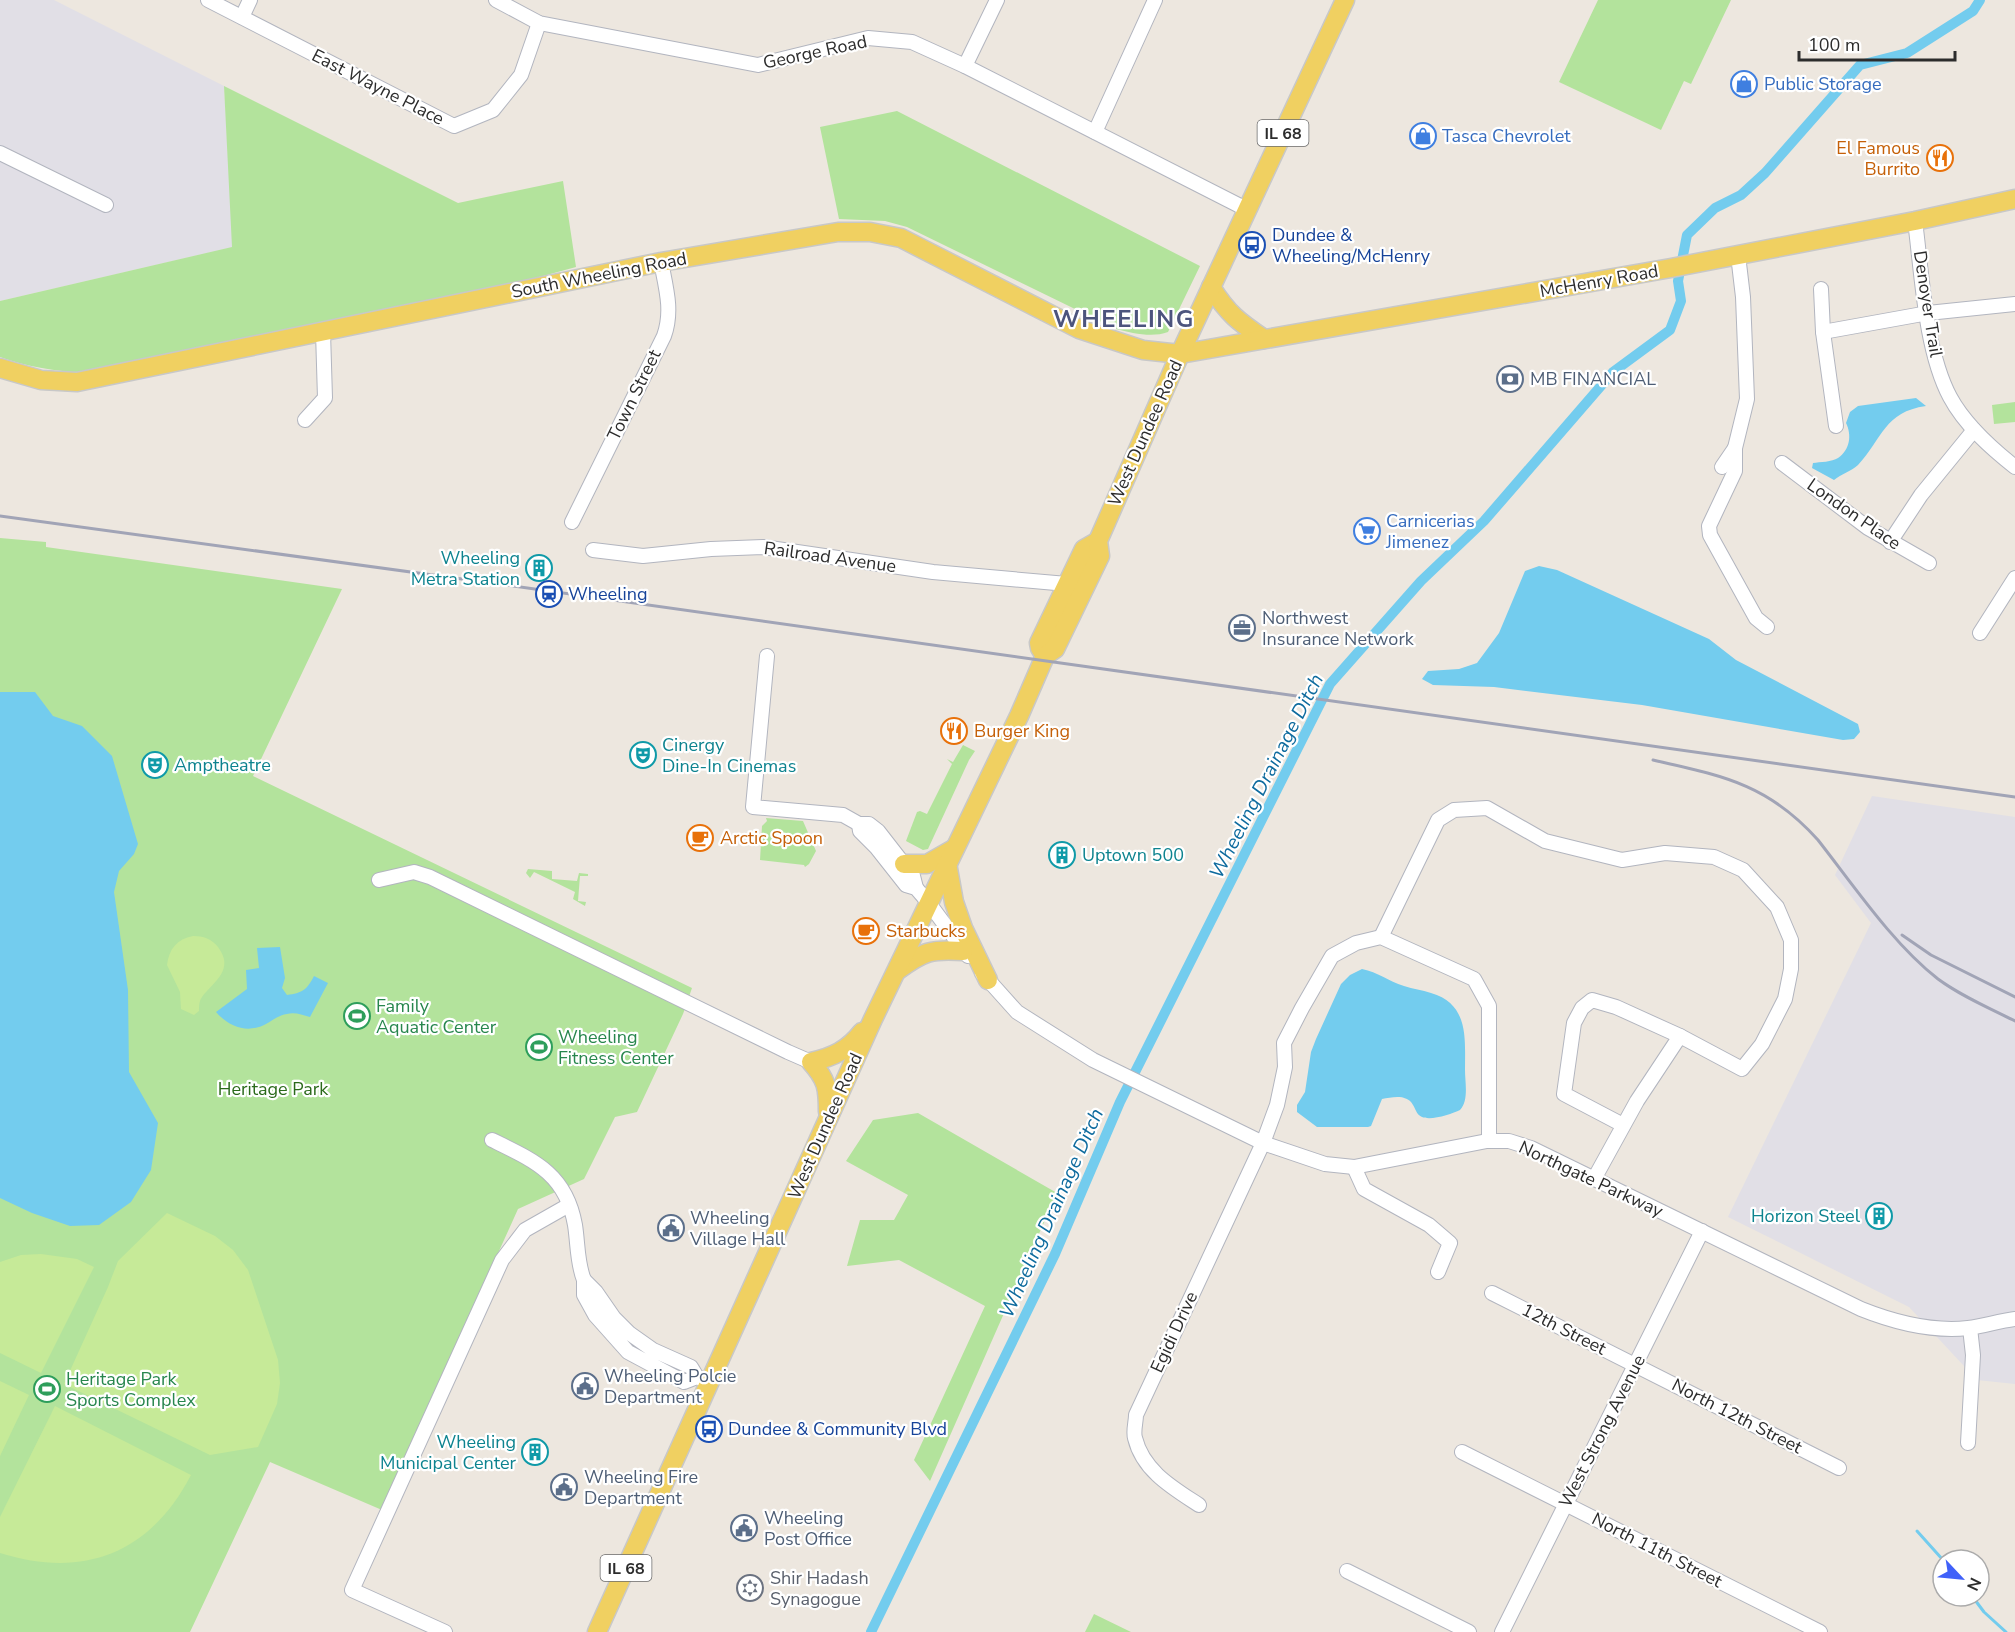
<svg xmlns="http://www.w3.org/2000/svg" width="2015" height="1632" font-family="'Nunito Sans',sans-serif">
<style>
.industrial{fill:#e1dfe6}
.green{fill:#b3e39c}
.pitch{fill:#c6ea98}
.water{fill:#73ccee}
.lines{fill:none;stroke-linecap:round;stroke-linejoin:round}
.stream{stroke:#73ccee;stroke-width:3}
.canal{stroke:#73ccee;stroke-width:10}
.minor-casing{stroke:#b2b5bf;stroke-width:16}
.major-casing{stroke:#c8c8c8;stroke-width:21}
.minor{stroke:#fff;stroke-width:14}
.major{stroke:#f0d061;stroke-width:18}
.rail{stroke:#a1a4b6;stroke-width:3}
.labels{text-anchor:middle;stroke-width:4.5;stroke-linejoin:round;paint-order:stroke}
.shield{fill:#fff;stroke:#6b6b6b;stroke-width:1.5}
.shield-label{font-size:16px;font-weight:bold;fill:#2c2c2c}
.street-label{font-size:18px;fill:#2c2c2c;stroke:#fff}
.shop-label{font-size:18px;fill:#366cbe;stroke:#fff;text-anchor:start}
.food-label{font-size:18px;fill:#c56008;stroke:#fff;text-anchor:start}
.transit-label{font-size:18px;fill:#164399;stroke:#fff;text-anchor:start}
.service-label{font-size:18px;fill:#4e5e75;stroke:#fff;text-anchor:start}
.culture-label{font-size:18px;fill:#0d838f;stroke:#fff;text-anchor:end}
.leisure-label{font-size:18px;fill:#27864d;stroke:#fff;text-anchor:start}
.park-label{font-size:18px;fill:#2b6a1b;stroke:#fff}
.worship-label{font-size:18px;fill:#5b616d;stroke:#fff;text-anchor:start}
.water-label{font-size:20px;font-style:italic;fill:#0e6b9e;stroke:#fff}
.district-label{font-size:24px;font-weight:bold;letter-spacing:1.5px;fill:#4c547d;stroke:#fff}
</style>
<rect width="100%" height="100%" fill="#ede7df"/>
<g class="industrial">
<path d="M 0,0 L 54,0 L 224,86 L 233,247 L 0,301 Z"/>
<path d="M 1872,796 L 2015,817 L 2015,1384 L 1977,1380 L 1909,1307 L 1728,1217 L 1871,923 L 1835,875 Z"/>
</g>
<g class="green">
<path d="M 1598,0 L 1731,0 L 1691,84 L 1684,81 L 1661,130 L 1559,82 Z"/>
<path d="M 224,86 L 458,203 L 563,181 L 576,267 L 492,290 L 85,373 C 55,371 28,367 0,357 L 0,301 L 232,247 Z"/>
<path d="M 897,111 L 1200,266 L 1168,332 C 1152,338 1132,333 1116,329 L 907,227 L 885,221 L 839,219 L 820,127 Z"/>
<path d="M 2015,402 L 2015,422 L 1994,424 L 1992,405 Z"/>
<path d="M 0,538 L 46,542 L 46,547 L 342,589 L 253,776 L 692,988 L 683,1014 L 637,1112 L 615,1117 L 584,1179 L 518,1209 L 382,1510 L 270,1462 L 190,1632 L 0,1632 Z"/>
<path d="M 963,745 L 975,751 L 969,760 L 928,849 L 923,850 L 906,841 L 917,812 L 920,811 L 927,814 L 952,764 L 947,759 L 953,762 Z"/>
<path d="M 766,818 L 803,821 L 816,851 L 809,864 L 805,867 L 804,865 L 760,860 L 762,826 L 767,821 Z"/>
<path d="M 528,869 L 552,871 L 552,879 L 577,881 L 579,873 L 588,874 L 588,876 L 580,876 L 578,901 L 586,902 L 585,906 L 573,899 L 575,892 L 534,872 L 530,878 L 526,873 Z"/>
<path d="M 918,1113 L 1057,1193 L 930,1481 L 914,1460 L 985,1306 L 899,1260 L 847,1266 L 860,1220 L 894,1220 L 908,1195 L 846,1161 L 873,1120 Z"/>
<path d="M 1094,1614 L 1131,1632 L 1085,1632 Z"/>
</g>
<g class="pitch">
<path d="M 193,936 C 203,936 212,939 218,947 C 235,970 214,981 202,997 C 199,1001 199,1007 199,1011 L 194,1015 L 181,1009 L 180,992 L 167,965 C 169,949 177,939 193,936 Z"/>
<path d="M 167,1213 L 215,1236 L 233,1250 L 248,1270 L 278,1360 L 280,1383 L 277,1404 L 258,1447 L 210,1455 L 64,1384 L 108,1287 L 118,1261 Z"/>
<path d="M 41,1254 L 77,1259 L 94,1267 L 41,1373 L 0,1353 L 0,1262 L 21,1255 Z"/>
<path d="M 0,1381 L 29,1395 L 0,1456 Z"/>
<path d="M 55,1406 L 191,1475 C 150,1554 83,1579 0,1553 L 0,1517 Z"/>
</g>
<g class="water">
<path d="M 1916,398 L 1926,406 C 1884,412 1883,438 1858,465 C 1852,471 1841,474 1834,480 L 1812,468 L 1813,463 C 1820,462 1832,462 1838,458 C 1850,450 1852,435 1846,423 L 1850,412 L 1858,406 Z"/>
<path d="M 1539,566 L 1557,570 L 1709,639 L 1736,660 L 1858,724 L 1860,732 L 1854,739 L 1843,740 L 1642,705 L 1494,687 L 1433,685 L 1422,679 L 1428,671 L 1459,669 L 1477,663 L 1499,633 L 1525,571 Z"/>
<path d="M 0,692 L 35,692 L 53,716 L 82,726 L 112,756 L 138,844 L 134,854 L 119,871 L 114,892 L 128,990 L 129,1072 L 158,1123 L 151,1170 L 131,1202 L 99,1225 L 70,1226 L 32,1213 L 0,1198 Z"/>
<path d="M 280,947 L 285,978 L 282,988 L 287,995 C 302,993 307,990 314,976 L 328,983 L 310,1017 C 302,1015 295,1012 287,1014 C 279,1015 273,1020 266,1024 C 248,1034 229,1027 216,1012 L 247,989 L 246,970 L 259,968 L 257,948 Z"/>
<path d="M 1362,969 C 1378,972 1388,981 1404,986 C 1413,989 1422,990 1431,993 C 1469,1004 1465,1038 1465,1070 C 1465,1082 1469,1101 1460,1110 C 1452,1114 1431,1121 1422,1117 C 1417,1115 1416,1110 1413,1105 C 1407,1094 1393,1097 1382,1099 L 1371,1126 L 1368,1127 L 1317,1127 L 1297,1112 L 1297,1105 L 1305,1092 L 1311,1052 L 1316,1039 L 1341,984 L 1350,975 Z"/>
</g>
<g class="lines">
<g class="stream">
<path d="M 1917,1531 L 1943,1560"/>
<path d="M 1972,1596 L 1984,1612 L 2006,1632"/>
</g>
<path class="canal" d="M 871,1632 L 1055,1254 L 1120,1102 L 1330,684 L 1421,581 L 1484,521 L 1613,372 L 1670,330 L 1681,301 L 1678,281 L 1687,235 L 1715,208 L 1741,195 L 1765,173 L 1860,65 L 1907,53 L 1973,11 L 1980,0"/>
<defs>
<g id="minor">
<path d="M 208,0 L 454,126 L 493,110 L 521,75 L 539,23"/>
<path d="M 496,0 L 539,23 L 758,65 L 868,38 L 912,42 L 965,66 L 1248,210"/>
<path d="M 242,17 L 250,0"/>
<path d="M 965,66 L 997,0"/>
<path d="M 1095,132 L 1155,0"/>
<path d="M 0,153 L 106,205"/>
<path d="M 1915,221 C 1922,274 1925,350 1950,397 C 1965,425 1991,448 2015,467"/>
<path d="M 1738,255 L 1743,297 L 1747,399 L 1735,448 L 1735,471 L 1709,526 L 1710,535 L 1756,618 L 1767,627"/>
<path d="M 1821,289 L 1823,332 L 1836,426"/>
<path d="M 1823,332 L 1928,313 L 2015,304"/>
<path d="M 305,420 L 325,398 L 323,332"/>
<path d="M 1782,463 L 1868,528 L 1929,563"/>
<path d="M 1722,467 L 1735,448"/>
<path d="M 572,522 L 664,336 C 673,311 666,288 661,262"/>
<path d="M 1890,542 L 1921,495 L 1974,430"/>
<path d="M 593,550 L 643,556 L 711,549 L 763,547 L 933,572 L 1067,584"/>
<path d="M 1980,633 L 2015,578"/>
<path d="M 767,656 L 753,807 L 843,815 L 859,824 L 869,824 L 878,831 L 913,876 L 916,888"/>
<path d="M 859,824 L 860,831 L 876,847 L 906,885 L 916,888 L 928,902 L 968,956"/>
<path d="M 379,880 L 414,872 L 430,877 L 788,1052 L 811,1062"/>
<path d="M 1381,937 L 1438,820 L 1454,810 L 1487,808 L 1545,841 L 1622,860 L 1665,853 L 1714,857 L 1743,870 L 1777,907 L 1791,940 L 1791,969 L 1785,999 L 1762,1044 L 1742,1069 L 1680,1036 L 1637,1101 L 1594,1179"/>
<path d="M 982,973 L 1017,1012 L 1093,1060 L 1263,1143 L 1325,1164 L 1354,1167 L 1487,1141 L 1509,1141 L 1531,1148 L 1861,1309 C 1896,1323 1931,1332 1968,1328 C 1984,1326 1999,1321 2015,1319"/>
<path d="M 1623,1125 L 1564,1094 L 1574,1023 L 1582,1008 L 1592,1000 L 1616,1007 L 1680,1036"/>
<path d="M 492,1140 C 535,1161 566,1174 575,1225 C 578,1244 577,1263 584,1280"/>
<path d="M 1354,1167 L 1364,1189 L 1429,1225 L 1450,1243 L 1438,1272"/>
<path d="M 1492,1293 L 1839,1468"/>
<path d="M 697,1377 L 684,1382 L 628,1352 L 595,1315 L 584,1295 L 584,1280 L 596,1292 L 614,1318 L 629,1333 L 653,1350 L 691,1367 L 697,1377 L 709,1382"/>
<path d="M 1968,1443 L 1973,1355 L 1970,1328"/>
<path d="M 1462,1452 L 1820,1632"/>
<path d="M 1199,1505 C 1173,1488 1143,1471 1135,1438 C 1133,1431 1136,1422 1136,1415 L 1263,1143 L 1277,1105 L 1285,1067 L 1284,1043 L 1302,1008 L 1332,956 L 1356,943 L 1381,937 L 1474,979 L 1489,1006 L 1489,1141"/>
<path d="M 1347,1571 L 1469,1632"/>
<path d="M 445,1632 L 352,1590 L 502,1260 L 525,1230 L 569,1205"/>
<path d="M 1502,1632 L 1702,1231"/>
</g>
<g id="major">
<path d="M 1211,287 C 1228,314 1239,322 1264,339"/>
<path d="M 0,368 L 41,380 L 77,382 L 661,262 L 838,232 L 870,232 L 901,238 L 1079,329 L 1143,350 L 1180,354 L 1671,268 L 1915,221 L 2015,199"/>
<path d="M 1045,656 L 1040,648 L 1039,643 L 1084,549 L 1098,541"/>
<path d="M 947,863 L 954,902 L 963,928 L 988,980"/>
<path d="M 904,864 L 927,864 L 955,848"/>
<path d="M 898,970 C 924,951 931,949 963,951"/>
<path d="M 828,1112 C 828,1088 827,1080 811,1062 C 833,1057 848,1050 862,1032"/>
<path d="M 597,1632 L 873,1019 L 1019,716 L 1045,656 L 1055,649 L 1100,556 L 1098,541 L 1180,354 L 1345,0"/>
</g>
</defs>
<use href="#minor" class="minor-casing"/>
<use href="#major" class="major-casing"/>
<use href="#minor" class="minor"/>
<use href="#major" class="major"/>
<g class="rail">
<path d="M 0,516 L 506,585 L 2015,797"/>
<path d="M 1653,760 C 1723,776 1768,784 1818,840 C 1854,886 1893,944 1938,979 C 1961,996 1989,1008 2015,1021"/>
<path d="M 1902,935 L 1931,955 L 2015,997"/>
</g>
</g>
<defs>
<symbol id="shop-ring" viewBox="-11 -11 22 22"><circle r="9.5" fill="#fff" stroke="#3f7fe0" stroke-width="1.5"/><path d="M-5-2.5h2.3a2.7 3.5 0 0 1 5.4 0H5L5.5 6h-11ZM-1.5-2.5h3a1.5 2.3 0 0 0-3 0Z" fill="#3f7fe0"/></symbol>
<symbol id="restaurant-ring" viewBox="-11 -11 22 22"><circle r="9.5" fill="#fff" stroke="#e8710a" stroke-width="1.5"/><path d="M-5-6h1v4h1v-4h1v4h1v-4h1v5L-1.5 .5V6h-2V.5L-5-1ZM5-6V6H3V1.5H1.5Q1.5-4 5-6Z" fill="#e8710a"/></symbol>
<symbol id="bus-ring" viewBox="-11 -11 22 22"><circle r="9.5" fill="#fff" stroke="#1a4fb4" stroke-width="1.5"/><path d="M-5-6H5V4H4V6H2V4H-2V6H-4V4H-5ZM-3.5-4V0h7V-4ZM-3.5 1.2v1.5H-2V1.2ZM2 1.2v1.5H3.5V1.2Z" fill="#1a4fb4"/></symbol>
<symbol id="bank-ring" viewBox="-11 -11 22 22"><circle r="9.5" fill="#fff" stroke="#5c6f8a" stroke-width="1.5"/><path d="M-6-4H6V4H-6ZM0-2.3a2.3 2.3 0 1 0 0 4.6a2.3 2.3 0 1 0 0-4.6Z" fill="#5c6f8a"/></symbol>
<symbol id="supermarket-ring" viewBox="-11 -11 22 22"><circle r="9.5" fill="#fff" stroke="#3f7fe0" stroke-width="1.5"/><path d="M-6-5.5h2.5l.6 2H6L4.5 2H-2.5L-4.4-4H-6ZM-1.5 3.2a1.3 1.3 0 1 0 .1 0ZM3 3.2a1.3 1.3 0 1 0 .1 0Z" fill="#3f7fe0"/></symbol>
<symbol id="building-ring" viewBox="-11 -11 22 22"><circle r="9.5" fill="#fff" stroke="#0f9aa8" stroke-width="1.5"/><path d="M-4-6H4V6H1V3H-1V6H-4ZM-2.5-4.3h1.7v1.8h-1.7ZM.8-4.3h1.7v1.8H.8ZM-2.5-1h1.7V.8h-1.7ZM.8-1h1.7V.8H.8Z" fill="#0f9aa8"/></symbol>
<symbol id="station-ring" viewBox="-11 -11 22 22"><circle r="9.5" fill="#fff" stroke="#1a4fb4" stroke-width="1.5"/><path d="M-3-6H3Q5-6 5-4V2Q5 4 3 4L4.5 6H3L1.5 4h-3L-3 6H-4.5L-3 4Q-5 4-5 2V-4Q-5-6-3-6ZM-3.5-4v3h7v-3ZM-3.5 1v1.5H-2V1ZM2 1v1.5H3.5V1Z" fill="#1a4fb4"/></symbol>
<symbol id="office-ring" viewBox="-11 -11 22 22"><circle r="9.5" fill="#fff" stroke="#5c6f8a" stroke-width="1.5"/><path d="M-6-3h4V-5.5h4V-3h4V5H-6ZM-1-4.5V-3h2v-1.5ZM-6 0V1H6V0Z" fill="#5c6f8a"/></symbol>
<symbol id="theatre-ring" viewBox="-11 -11 22 22"><circle r="9.5" fill="#fff" stroke="#0f9aa8" stroke-width="1.5"/><path d="M-5-5.5Q0-4 5-5.5V0Q5 5 0 6Q-5 5-5 0ZM-3.3-2.5H-1v1.5H-3.3ZM1-2.5H3.3v1.5H1ZM-2.8 1Q0 5.5 2.8 1Z" fill="#0f9aa8"/></symbol>
<symbol id="cafe-ring" viewBox="-11 -11 22 22"><circle r="9.5" fill="#fff" stroke="#e8710a" stroke-width="1.5"/><path d="M-5.5-4.5H6V0H3Q3 3.5 0 3.5H-2.5Q-5.5 3.5-5.5 0ZM3-3.2v2h1.7v-2ZM-6 4.5H4V6H-6Z" fill="#e8710a"/></symbol>
<symbol id="stadium-ring" viewBox="-11 -11 22 22"><circle r="9.5" fill="#fff" stroke="#2e9e5b" stroke-width="1.5"/><path d="M0-5a6.5 5 0 1 0 0 10a6.5 5 0 1 0 0-10ZM-3.5-1.8h7v3.6h-7Z" fill="#2e9e5b"/></symbol>
<symbol id="civic-ring" viewBox="-11 -11 22 22"><circle r="9.5" fill="#fff" stroke="#5c6f8a" stroke-width="1.5"/><path d="M-.6-6.5H3V-4.5H.6V-3L4-1V1h2V6H-6V1h2V-1L-.6-3ZM-1.2 2.5V6h2.4V2.5Z" fill="#5c6f8a"/></symbol>
<symbol id="synagogue-ring" viewBox="-11 -11 22 22"><circle r="9.5" fill="#fff" stroke="#6b7280" stroke-width="1.5"/><path d="M0-6.5L5.6 3.2H-5.6ZM0 6.5L5.6-3.2H-5.6Z" fill="#6b7280"/></symbol>
</defs>
<g fill-rule="evenodd">
<use href="#shop-ring" x="1729" y="69" width="30" height="30"/>
<use href="#shop-ring" x="1408" y="121" width="30" height="30"/>
<use href="#restaurant-ring" x="1925" y="143" width="30" height="30"/>
<use href="#bus-ring" x="1237" y="230" width="30" height="30"/>
<use href="#bank-ring" x="1495" y="364" width="30" height="30"/>
<use href="#supermarket-ring" x="1352" y="516" width="30" height="30"/>
<use href="#building-ring" x="524" y="553" width="30" height="30"/>
<use href="#station-ring" x="534" y="579" width="30" height="30"/>
<use href="#office-ring" x="1227" y="613" width="30" height="30"/>
<use href="#restaurant-ring" x="939" y="716" width="30" height="30"/>
<use href="#theatre-ring" x="628" y="740" width="30" height="30"/>
<use href="#theatre-ring" x="140" y="750" width="30" height="30"/>
<use href="#cafe-ring" x="685" y="823" width="30" height="30"/>
<use href="#building-ring" x="1047" y="840" width="30" height="30"/>
<use href="#cafe-ring" x="851" y="916" width="30" height="30"/>
<use href="#stadium-ring" x="342" y="1001" width="30" height="30"/>
<use href="#stadium-ring" x="524" y="1032" width="30" height="30"/>
<use href="#building-ring" x="1864" y="1201" width="30" height="30"/>
<use href="#civic-ring" x="656" y="1213" width="30" height="30"/>
<use href="#civic-ring" x="570" y="1371" width="30" height="30"/>
<use href="#stadium-ring" x="32" y="1374" width="30" height="30"/>
<use href="#bus-ring" x="694" y="1414" width="30" height="30"/>
<use href="#building-ring" x="520" y="1437" width="30" height="30"/>
<use href="#civic-ring" x="549" y="1472" width="30" height="30"/>
<use href="#civic-ring" x="729" y="1513" width="30" height="30"/>
<use href="#synagogue-ring" x="735" y="1573" width="30" height="30"/>
</g>
<g class="labels">
<g class="shield">
<rect x="1257.5" y="120" width="51" height="26" rx="4.5"/>
<rect x="600.5" y="1555" width="51" height="26" rx="4.5"/>
</g>
<g class="shield-label">
<text x="1283" y="139">IL 68</text>
<text x="626" y="1574">IL 68</text>
</g>
<g class="street-label">
<text transform="translate(815 52) rotate(-12)" y="6">George Road</text>
<text transform="translate(378 87) rotate(27)" y="6">East Wayne Place</text>
<text transform="translate(599 275) rotate(-11)" y="6">South Wheeling Road</text>
<text transform="translate(1599 281) rotate(-10)" y="6">McHenry Road</text>
<text transform="translate(1928 304) rotate(81)" y="6">Denoyer Trail</text>
<text transform="translate(634 395) rotate(-64)" y="6">Town Street</text>
<text transform="translate(1145 433) rotate(-66)" y="6">West Dundee Road</text>
<text transform="translate(1854 514) rotate(35)" y="6">London Place</text>
<text transform="translate(830 557) rotate(8)" y="6">Railroad Avenue</text>
<text transform="translate(825 1126) rotate(-66)" y="6">West Dundee Road</text>
<text transform="translate(1591 1179) rotate(25)" y="6">Northgate Parkway</text>
<text transform="translate(1564 1329) rotate(27)" y="6">12th Street</text>
<text transform="translate(1174 1332) rotate(-65)" y="6">Egidi Drive</text>
<text transform="translate(1737 1416) rotate(27)" y="6">North 12th Street</text>
<text transform="translate(1602 1431) rotate(-63)" y="6">West Strong Avenue</text>
<text transform="translate(1657 1550) rotate(27)" y="6">North 11th Street</text>
</g>
<g class="shop-label">
<text x="1764" y="90">Public Storage</text>
<text x="1442" y="142">Tasca Chevrolet</text>
<text x="1386" y="527">Carnicerias<tspan x="1386" dy="21">Jimenez</tspan></text>
</g>
<g class="food-label">
<text x="1920" y="154" text-anchor="end">El Famous<tspan x="1920" dy="21">Burrito</tspan></text>
<text x="974" y="737">Burger King</text>
<text x="720" y="844">Arctic Spoon</text>
<text x="886" y="937">Starbucks</text>
</g>
<g class="transit-label">
<text x="1272" y="241">Dundee &amp;<tspan x="1272" dy="21">Wheeling/McHenry</tspan></text>
<text x="568" y="600">Wheeling</text>
<text x="728" y="1435">Dundee &amp; Community Blvd</text>
</g>
<g class="service-label">
<text x="1530" y="385">MB FINANCIAL</text>
<text x="1262" y="624">Northwest<tspan x="1262" dy="21">Insurance Network</tspan></text>
<text x="690" y="1224">Wheeling<tspan x="690" dy="21">Village Hall</tspan></text>
<text x="604" y="1382">Wheeling Polcie<tspan x="604" dy="21">Department</tspan></text>
<text x="584" y="1483">Wheeling Fire<tspan x="584" dy="21">Department</tspan></text>
<text x="764" y="1524">Wheeling<tspan x="764" dy="21">Post Office</tspan></text>
</g>
<g class="culture-label">
<text x="520" y="564">Wheeling<tspan x="520" dy="21">Metra Station</tspan></text>
<text x="662" y="751" text-anchor="start">Cinergy<tspan x="662" dy="21">Dine-In Cinemas</tspan></text>
<text x="174" y="771" text-anchor="start">Amptheatre</text>
<text x="1082" y="861" text-anchor="start">Uptown 500</text>
<text x="1860" y="1222">Horizon Steel</text>
<text x="516" y="1448">Wheeling<tspan x="516" dy="21">Municipal Center</tspan></text>
</g>
<g class="leisure-label">
<text x="376" y="1012">Family<tspan x="376" dy="21">Aquatic Center</tspan></text>
<text x="558" y="1043">Wheeling<tspan x="558" dy="21">Fitness Center</tspan></text>
<text x="66" y="1385">Heritage Park<tspan x="66" dy="21">Sports Complex</tspan></text>
</g>
<g class="park-label">
<text x="273" y="1095">Heritage Park</text>
</g>
<g class="worship-label">
<text x="770" y="1584">Shir Hadash<tspan x="770" dy="21">Synagogue</tspan></text>
</g>
<g class="water-label">
<text transform="translate(1266 776) rotate(-63)" y="7">Wheeling Drainage Ditch</text>
<text transform="translate(1051 1213) rotate(-66)" y="7">Wheeling Drainage Ditch</text>
</g>
<g class="district-label">
<text x="1124" y="327">WHEELING</text>
</g>
</g>
<g transform="translate(1961 1578) rotate(116)"><circle r="28" fill="#ffffff" stroke="#ababab" stroke-width="1.5"/>
<path d="M0-4.5L10 22L0 15L-10 22Z" fill="#4061f9"/>
<text y="-9" font-size="16" font-weight="bold" text-anchor="middle" fill="#2c2c2c">N</text>
</g>
<path d="M1799 51v9h156v-9" fill="none" stroke="#2c2c2c" stroke-width="3"/>
<text x="1808" y="51" font-size="18" fill="#2c2c2c" stroke="#ffffff" stroke-width="4.5" paint-order="stroke">100 m</text>
</svg>
